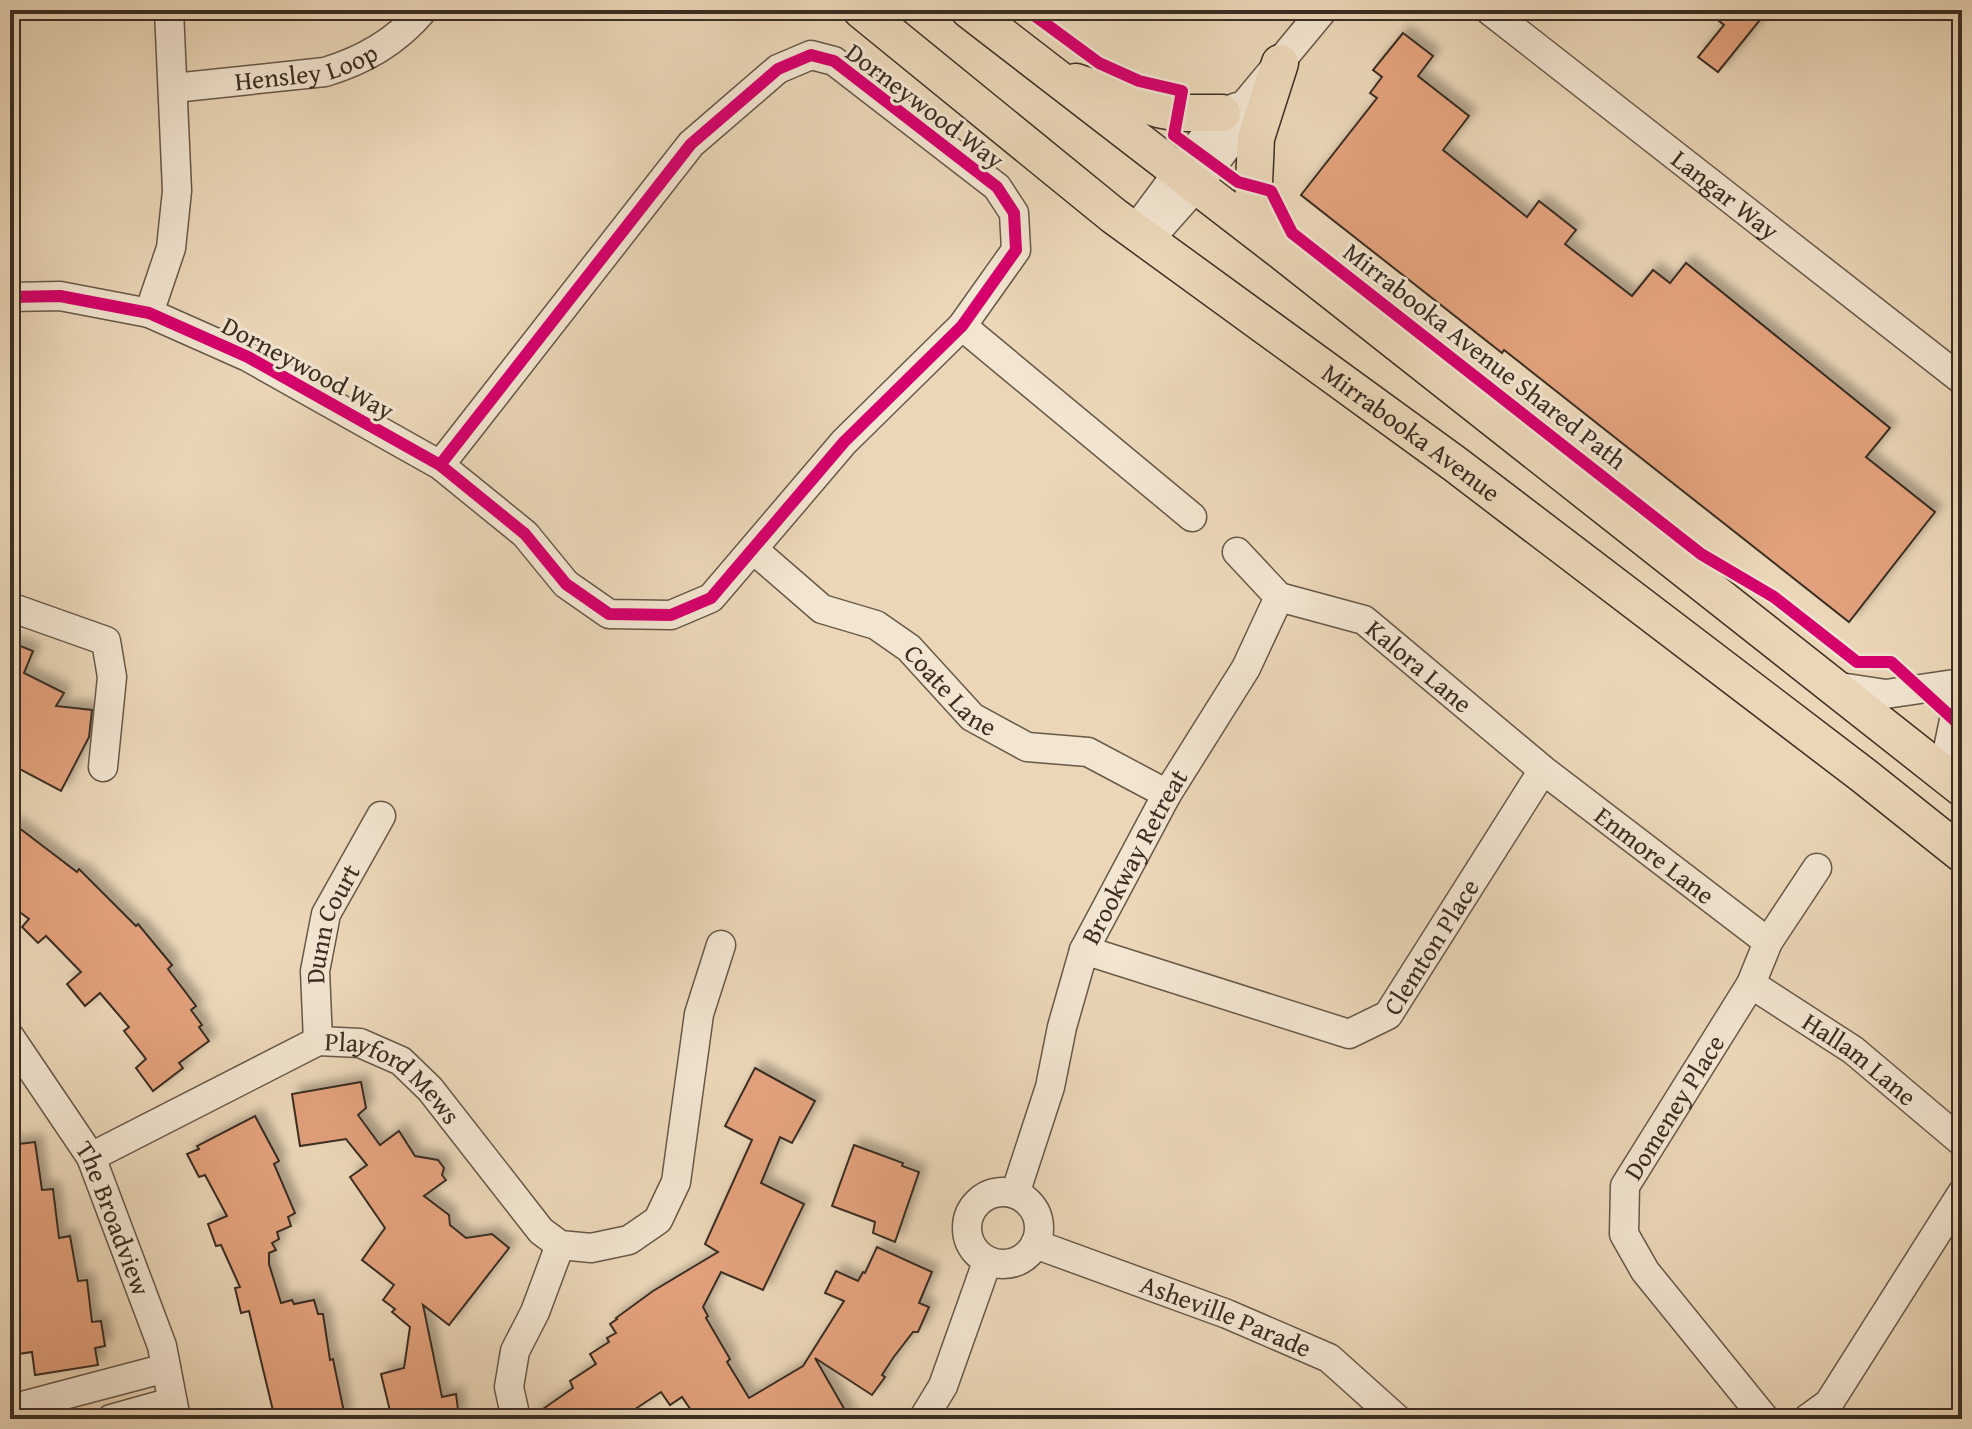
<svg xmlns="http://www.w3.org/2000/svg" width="1972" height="1429" font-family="'Gentium Book Plus',serif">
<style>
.building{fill:#e2a17c;stroke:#3b2e23;stroke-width:2;filter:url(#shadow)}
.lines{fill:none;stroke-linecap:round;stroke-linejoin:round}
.minor-casing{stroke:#675848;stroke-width:31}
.major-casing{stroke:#3b2e23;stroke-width:39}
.minor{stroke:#f2e5d1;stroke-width:28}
.major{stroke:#ebd7b8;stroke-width:36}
.cycleway-casing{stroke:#f2e5d1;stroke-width:17}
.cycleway{stroke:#d6006c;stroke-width:12}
.labels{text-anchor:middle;stroke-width:6;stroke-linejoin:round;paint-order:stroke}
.street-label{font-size:26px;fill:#3b2e23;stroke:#f2e5d1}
</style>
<defs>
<filter id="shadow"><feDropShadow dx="7" dy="-7" stdDeviation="4" flood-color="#0004"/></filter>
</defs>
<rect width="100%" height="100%" fill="#ebd7b8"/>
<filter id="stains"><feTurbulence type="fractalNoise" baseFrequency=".0025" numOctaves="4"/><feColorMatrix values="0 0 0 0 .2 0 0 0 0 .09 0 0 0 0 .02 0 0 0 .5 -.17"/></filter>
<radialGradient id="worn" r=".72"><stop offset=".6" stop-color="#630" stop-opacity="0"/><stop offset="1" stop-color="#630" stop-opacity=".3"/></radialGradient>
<g class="building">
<path d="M 1705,10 L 1768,10 L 1718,72 L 1698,57 L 1724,25 Z"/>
<path d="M 1403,33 L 1433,56 L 1418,76 L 1469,116 L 1443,150 L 1527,217 L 1539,201 L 1576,230 L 1565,244 L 1632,296 L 1653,270 L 1670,283 L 1686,263 L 1890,428 L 1866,457 L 1935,512 L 1849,622 L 1504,350 L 1502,353 L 1301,195 L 1377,98 L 1370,93 L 1382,77 L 1373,70 Z"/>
<path d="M 10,642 L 33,651 L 24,673 L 64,693 L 56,706 L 92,710 L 89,737 L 61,791 L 10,764 Z"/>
<path d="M 10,821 L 77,872 L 79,869 L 136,926 L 138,924 L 172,965 L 168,969 L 196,1006 L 191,1010 L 202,1025 L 199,1027 L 209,1041 L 179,1063 L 183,1068 L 153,1091 L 136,1068 L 146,1059 L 124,1031 L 129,1027 L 100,993 L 85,1006 L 67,984 L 81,972 L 46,936 L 38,943 L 22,927 L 29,919 L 10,905 Z"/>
<path d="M 755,1068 L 815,1101 L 792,1143 L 780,1137 L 761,1183 L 804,1204 L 763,1290 L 721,1272 L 703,1307 L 708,1316 L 706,1318 L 730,1359 L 727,1362 L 749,1398 L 803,1366 L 844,1301 L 825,1293 L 836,1271 L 858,1281 L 863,1272 L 865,1273 L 877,1247 L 932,1272 L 919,1303 L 929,1307 L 918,1332 L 913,1332 L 893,1358 L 882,1375 L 885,1377 L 872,1395 L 815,1358 L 850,1419 L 697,1419 L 682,1397 L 670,1405 L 661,1392 L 620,1419 L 533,1419 L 533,1416 L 573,1388 L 570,1381 L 596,1364 L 590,1354 L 609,1342 L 607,1338 L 616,1333 L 610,1324 L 617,1319 L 616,1318 L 653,1291 L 718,1252 L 705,1244 L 752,1140 L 725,1126 Z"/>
<path d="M 361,1082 L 366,1108 L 358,1115 L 380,1145 L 399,1131 L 415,1156 L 438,1160 L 444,1168 L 442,1175 L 446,1180 L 424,1196 L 449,1215 L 450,1225 L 466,1238 L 492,1234 L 509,1248 L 449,1325 L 423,1305 L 442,1397 L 456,1394 L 459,1417 L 392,1419 L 381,1374 L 404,1368 L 410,1327 L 392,1312 L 395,1309 L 383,1300 L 394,1285 L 362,1260 L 385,1228 L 350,1177 L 367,1165 L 346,1139 L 300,1146 L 292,1094 Z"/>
<path d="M 255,1116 L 279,1161 L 274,1164 L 295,1213 L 288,1217 L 291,1226 L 277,1232 L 279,1239 L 272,1243 L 276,1250 L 269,1253 L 269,1264 L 281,1303 L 292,1300 L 294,1304 L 314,1300 L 318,1314 L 323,1314 L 330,1360 L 333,1359 L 345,1417 L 275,1419 L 249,1311 L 241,1313 L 235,1288 L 240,1287 L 221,1245 L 216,1246 L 208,1224 L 227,1216 L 205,1175 L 199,1177 L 187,1154 L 199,1149 L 197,1146 Z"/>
<path d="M 35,1142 L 42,1190 L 53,1189 L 59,1238 L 70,1236 L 78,1281 L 87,1280 L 92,1322 L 101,1321 L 105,1346 L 95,1348 L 98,1365 L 35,1375 L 32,1352 L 18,1354 L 10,1303 L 10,1145 Z"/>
<path d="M 854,1145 L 903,1163 L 902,1166 L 919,1172 L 895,1242 L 873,1233 L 875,1222 L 832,1206 Z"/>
</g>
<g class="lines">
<defs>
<g id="minor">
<path id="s1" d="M 1489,10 L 1962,380"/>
<path id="s2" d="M 174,88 L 325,72 C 364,60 396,42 423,10"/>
<path d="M 1135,230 L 1222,113 L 1237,107"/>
<path d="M 1149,240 L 1197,186 L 1236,135 L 1245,104 L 1323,10"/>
<path d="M 10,297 L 60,296 L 149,313 L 248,357 L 440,465 L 525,534 L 566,584 L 609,614 L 671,615 L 711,598 L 844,442 L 962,326 L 1016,250 L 1014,213 L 997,187 L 834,61 L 811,55 L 778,69 L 691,144 L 440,465"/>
<path d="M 149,313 L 171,248 L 177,191 L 169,10"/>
<path d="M 962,326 L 1192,517"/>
<path id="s3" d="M 754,550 L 822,609 L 876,625 L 909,648 L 972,717 L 1027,747 L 1088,752 L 1167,794"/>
<path id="s4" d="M 1279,597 L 1364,620 L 1543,770 L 1768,942"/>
<path d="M 10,607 L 106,641 L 112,677 L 103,767"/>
<path d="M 1833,686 L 1886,694 L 1961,683"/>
<path d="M 1946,775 L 1949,744 L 1962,682"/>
<path id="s5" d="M 1084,950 L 1349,1034 L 1388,1015 L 1543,770"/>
<path id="s6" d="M 1751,984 L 1853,1050 L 1962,1142"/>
<path id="s7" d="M 10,1037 L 91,1157 L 162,1346 L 176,1419"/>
<path id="s8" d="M 318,1041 L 315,971 L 326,914 L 381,816"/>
<path id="s9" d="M 91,1157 L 318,1041 L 360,1043 L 401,1061 L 430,1089 L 541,1231 L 560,1245 L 591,1248 L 629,1240 L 658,1220 L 676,1182 L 699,1014 L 721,945"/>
<circle cx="1003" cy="1228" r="36"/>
<path id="s10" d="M 1015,1194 L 1050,1087 L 1062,1027 L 1084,950 L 1167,794 L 1246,668 L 1279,597 L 1237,552"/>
<path id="s11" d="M 1035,1244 L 1227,1314 L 1329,1358 L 1397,1419"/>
<path d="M 26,1405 L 166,1368"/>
<path d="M 111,1419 L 172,1402"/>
<path d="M 516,1419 L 509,1387 L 515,1351 L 535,1312 L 560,1245"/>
<path d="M 923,1419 L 943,1386 L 987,1262"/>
<path id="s12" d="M 1765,1419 L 1645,1271 L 1624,1234 L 1625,1186 L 1751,984 L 1768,942 L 1817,868"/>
<path d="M 1807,1419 L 1829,1403 L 1962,1193"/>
</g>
<g id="major">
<path id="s13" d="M 861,10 L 1114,216 L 1455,464 L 1863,775 L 1962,854"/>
<path d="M 969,10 L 1280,250 L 1962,788"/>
<path d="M 1076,82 L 1158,109 L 1179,113 L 1222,113"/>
<path d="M 1274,240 L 1253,206 L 1256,138 L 1280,63"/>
</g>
</defs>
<use href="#minor" class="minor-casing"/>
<use href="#major" class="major-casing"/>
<use href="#minor" class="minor"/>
<use href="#major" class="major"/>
<defs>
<g id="cycleway">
<path d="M 1027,10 L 1099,63 L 1139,81 L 1182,91 L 1174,135 L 1238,182 L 1271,191 L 1292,233 L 1701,554 L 1774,597 L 1857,662 L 1891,662 L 1962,727"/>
<path d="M 10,297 L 60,296 L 149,313 L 248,357 L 440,465 L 525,534 L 566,584 L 609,614 L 671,615 L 711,598 L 844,442 L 962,326 L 1016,250 L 1014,213 L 997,187 L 834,61 L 811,55 L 778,69 L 691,144 L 440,465"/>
</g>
</defs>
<use href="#cycleway" class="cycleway-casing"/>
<use href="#cycleway" class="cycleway"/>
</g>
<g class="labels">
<g class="street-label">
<text dy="9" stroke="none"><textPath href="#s2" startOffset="134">Hensley Loop</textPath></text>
<text transform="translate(925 106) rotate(37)" y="9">Dorneywood Way</text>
<text dy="9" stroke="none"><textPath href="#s1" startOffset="300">Langar Way</textPath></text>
<text transform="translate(1485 356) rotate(38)" y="9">Mirrabooka Avenue Shared Path</text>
<text transform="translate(308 368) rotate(28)" y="9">Dorneywood Way</text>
<text dy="9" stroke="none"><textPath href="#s13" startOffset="694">Mirrabooka Avenue</textPath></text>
<text dy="9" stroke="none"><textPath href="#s4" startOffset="160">Kalora Lane</textPath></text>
<text dy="9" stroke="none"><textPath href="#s3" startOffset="246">Coate Lane</textPath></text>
<text dy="9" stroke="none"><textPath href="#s4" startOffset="462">Enmore Lane</textPath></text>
<text dy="9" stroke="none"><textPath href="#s10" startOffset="360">Brookway Retreat</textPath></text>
<text dy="9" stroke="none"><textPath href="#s8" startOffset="120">Dunn Court</textPath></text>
<text dy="9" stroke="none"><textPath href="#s5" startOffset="402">Clemton Place</textPath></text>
<text dy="9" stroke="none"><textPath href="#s6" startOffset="132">Hallam Lane</textPath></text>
<text dy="9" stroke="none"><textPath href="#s9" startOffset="342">Playford Mews</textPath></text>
<text dy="9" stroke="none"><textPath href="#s12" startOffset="374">Domeney Place</textPath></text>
<text dy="9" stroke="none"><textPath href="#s7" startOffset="210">The Broadview</textPath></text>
<text dy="9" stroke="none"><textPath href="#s11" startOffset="204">Asheville Parade</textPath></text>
</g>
</g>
<rect width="1972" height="1429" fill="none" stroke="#ebd7b8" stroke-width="40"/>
<rect x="12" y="12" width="1948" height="1405" fill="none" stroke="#3b2e23" stroke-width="4"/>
<rect x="20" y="20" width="1932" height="1389" fill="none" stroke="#3b2e23" stroke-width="2"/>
<rect width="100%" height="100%" filter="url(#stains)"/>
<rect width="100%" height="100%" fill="url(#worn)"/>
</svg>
